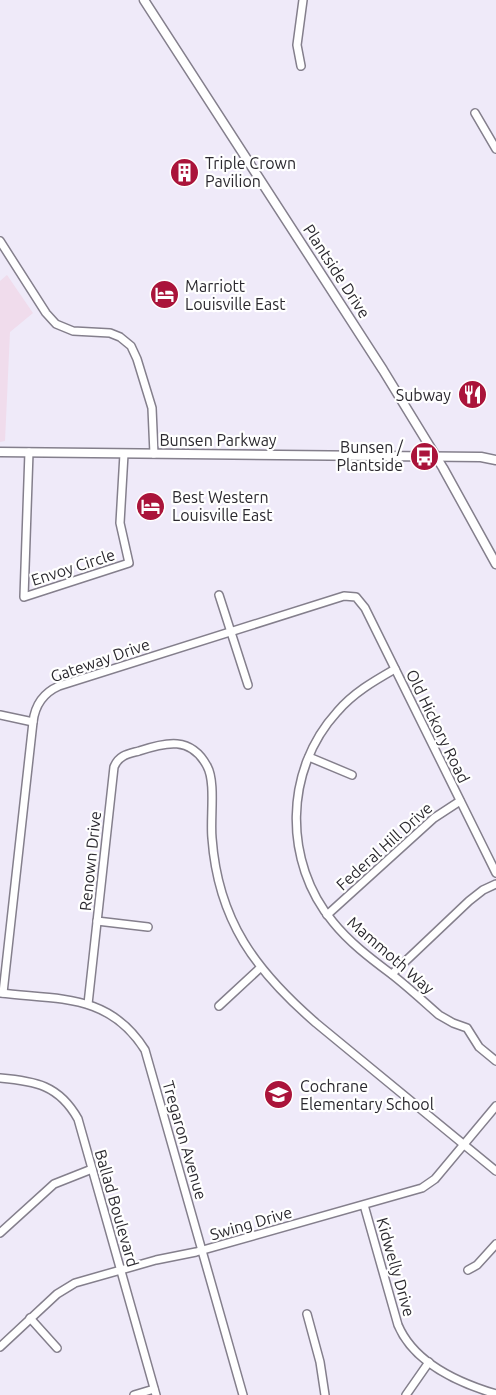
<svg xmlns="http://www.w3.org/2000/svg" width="496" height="1395" font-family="Ubuntu,sans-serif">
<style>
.commercial{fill:#f0dcec}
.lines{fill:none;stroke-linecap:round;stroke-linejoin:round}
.minor-casing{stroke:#847f8c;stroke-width:10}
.tertiary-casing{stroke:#847f8c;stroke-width:11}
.minor{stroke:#fff;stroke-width:7}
.tertiary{stroke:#fff;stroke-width:8}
.labels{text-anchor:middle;stroke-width:4.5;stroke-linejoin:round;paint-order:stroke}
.poi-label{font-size:16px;fill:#2b292f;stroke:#fff;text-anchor:start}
.street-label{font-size:16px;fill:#2b292f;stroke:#fff}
</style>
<rect width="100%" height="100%" fill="#efeaf9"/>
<path class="commercial" d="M 7,275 L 33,313 L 10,332 L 5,441 L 0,442 L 0,281 Z"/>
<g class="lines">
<defs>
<g id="minor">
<path d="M 301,66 L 297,45 L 303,0"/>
<path d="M 475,113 L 496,149"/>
<path d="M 0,241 L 46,313 L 56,324 L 73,331 L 110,333 L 120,337 L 131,346 L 137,359 L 152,408 L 154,454"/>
<path d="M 29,452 L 24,597 L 129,563 L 120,523 L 124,454"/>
<path d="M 219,595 L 248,685"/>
<path d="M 395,669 C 374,681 353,693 337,712 C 284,770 283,862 333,922 C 349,942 370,958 390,973 C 407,986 423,1001 439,1015 L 453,1023 L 467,1028 L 479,1047 L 496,1061"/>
<path d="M 0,715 L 33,722"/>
<path d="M 309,757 L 352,775"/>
<path d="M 327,915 L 434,818 L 460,801"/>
<path d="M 97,921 L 148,927"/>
<path d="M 392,974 L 469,901 L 483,890 L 496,884"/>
<path d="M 0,993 C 59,1000 109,993 145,1050 L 243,1395"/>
<path d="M 3,993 L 33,722 C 35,705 43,693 59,686 L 344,596 L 356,597 L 365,608 L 496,873"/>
<path d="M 88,1004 L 114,767 C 119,755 128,754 139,751 C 166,742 191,736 207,766 C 216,782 210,818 212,838 C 218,921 256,971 316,1023 L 496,1171"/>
<path d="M 219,1006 L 260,968"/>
<path d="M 0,1078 C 35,1081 59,1085 78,1119 L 156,1395"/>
<path d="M 364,1205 L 398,1325 C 414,1363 459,1383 496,1394"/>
<path d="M 0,1233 L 54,1184 L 92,1169"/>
<path d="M 468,1270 L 477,1265 L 496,1244"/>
<path d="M 307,1314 L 320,1362 L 325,1395"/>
<path d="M 30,1318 L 57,1348"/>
<path d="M 0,1347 L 57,1294 L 75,1283 L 156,1260 L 196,1252 L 422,1188 L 435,1179 L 496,1106"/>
<path d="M 134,1395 L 154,1389"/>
<path d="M 406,1395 L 429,1362"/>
</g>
<g id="tertiary">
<path d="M 144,0 L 383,370 L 443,468 L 496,564"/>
<path d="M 0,452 L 481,457 L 496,460"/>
</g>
</defs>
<use href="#minor" class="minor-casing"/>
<use href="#tertiary" class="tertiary-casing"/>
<use href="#minor" class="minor"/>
<use href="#tertiary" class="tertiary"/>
</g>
<defs>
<symbol id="building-disc" viewBox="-11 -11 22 22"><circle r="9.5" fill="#aa143a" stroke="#fff"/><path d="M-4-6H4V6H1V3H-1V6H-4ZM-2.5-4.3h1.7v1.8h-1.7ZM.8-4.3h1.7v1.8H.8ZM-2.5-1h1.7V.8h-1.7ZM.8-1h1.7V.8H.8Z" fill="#fff"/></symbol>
<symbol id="hotel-disc" viewBox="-11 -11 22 22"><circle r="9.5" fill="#aa143a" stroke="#fff"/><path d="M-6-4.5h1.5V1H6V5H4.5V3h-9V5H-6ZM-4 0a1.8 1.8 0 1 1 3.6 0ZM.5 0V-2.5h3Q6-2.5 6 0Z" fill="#fff"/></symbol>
<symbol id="restaurant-disc" viewBox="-11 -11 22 22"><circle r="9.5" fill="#aa143a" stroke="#fff"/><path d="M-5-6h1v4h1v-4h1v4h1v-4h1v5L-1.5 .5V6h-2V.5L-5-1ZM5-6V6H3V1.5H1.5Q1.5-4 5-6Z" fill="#fff"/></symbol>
<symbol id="bus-disc" viewBox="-11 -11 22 22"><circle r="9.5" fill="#aa143a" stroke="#fff"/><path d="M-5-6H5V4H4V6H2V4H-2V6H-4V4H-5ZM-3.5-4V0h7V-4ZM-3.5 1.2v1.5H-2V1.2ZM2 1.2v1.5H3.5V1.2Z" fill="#fff"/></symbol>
<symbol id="school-disc" viewBox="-11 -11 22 22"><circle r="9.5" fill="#aa143a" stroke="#fff"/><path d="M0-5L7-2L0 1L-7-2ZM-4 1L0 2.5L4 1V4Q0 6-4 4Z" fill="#fff"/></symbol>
</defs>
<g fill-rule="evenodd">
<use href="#building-disc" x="168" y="156" width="33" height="33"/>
<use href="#hotel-disc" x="148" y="278" width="33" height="33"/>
<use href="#restaurant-disc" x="456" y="378" width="33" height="33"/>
<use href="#bus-disc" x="408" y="440" width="33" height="33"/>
<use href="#hotel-disc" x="134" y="490" width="33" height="33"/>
<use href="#school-disc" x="262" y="1078" width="33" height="33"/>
</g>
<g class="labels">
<g class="poi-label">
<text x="205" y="169">Triple Crown<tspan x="205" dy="18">Pavilion</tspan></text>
<text x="185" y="292">Marriott<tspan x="185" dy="18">Louisville East</tspan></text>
<text x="451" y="401" text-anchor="end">Subway</text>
<text x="403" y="453" text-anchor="end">Bunsen /<tspan x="403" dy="18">Plantside</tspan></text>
<text x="172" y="503">Best Western<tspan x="172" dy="18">Louisville East</tspan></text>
<text x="300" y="1092">Cochrane<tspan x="300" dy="18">Elementary School</tspan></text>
</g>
<g class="street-label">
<text transform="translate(337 271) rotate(57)" y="6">Plantside Drive</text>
<text x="218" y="446">Bunsen Parkway</text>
<text transform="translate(73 567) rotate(-18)" y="6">Envoy Circle</text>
<text transform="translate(100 660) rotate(-19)" y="6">Gateway Drive</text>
<text transform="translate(438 726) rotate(64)" y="6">Old Hickory Road</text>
<text transform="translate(384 846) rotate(-42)" y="6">Federal Hill Drive</text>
<text transform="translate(90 861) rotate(-84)" y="6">Renown Drive</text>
<text transform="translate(391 955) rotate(41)" y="6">Mammoth Way</text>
<text transform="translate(185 1140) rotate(74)" y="6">Tregaron Avenue</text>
<text transform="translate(117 1208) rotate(74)" y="6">Ballad Boulevard</text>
<text transform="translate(251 1223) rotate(-16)" y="6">Swing Drive</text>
<text transform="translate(396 1267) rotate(74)" y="6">Kidwelly Drive</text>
</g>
</g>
</svg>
